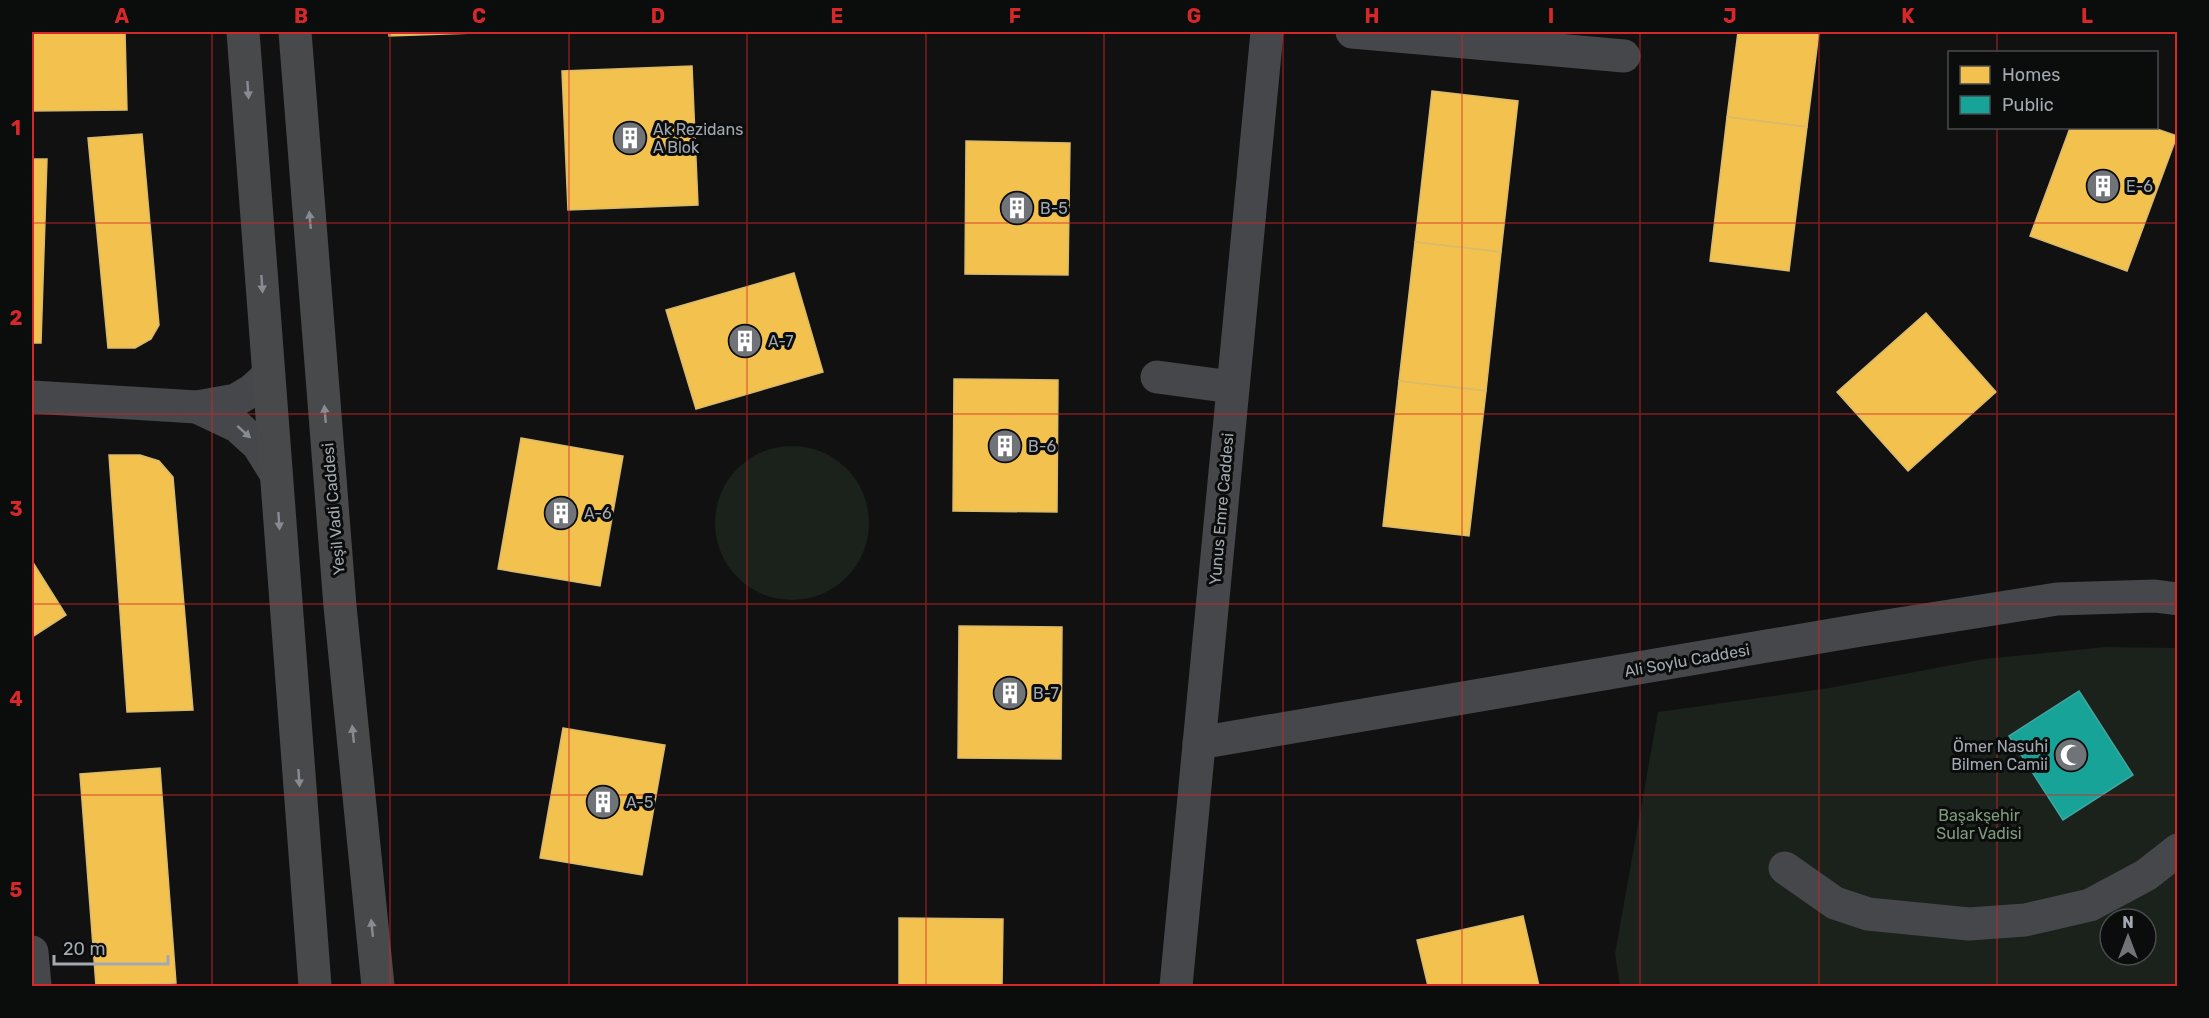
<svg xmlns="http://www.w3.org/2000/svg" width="2209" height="1018" font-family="Rubik,sans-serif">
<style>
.green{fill:#1b211b;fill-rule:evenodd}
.homes{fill:#f2c14e;stroke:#daba6c;stroke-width:1.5}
.public{fill:#17a398;stroke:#41a5a0;stroke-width:1.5}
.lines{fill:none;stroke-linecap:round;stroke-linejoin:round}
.minor{stroke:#45474a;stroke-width:33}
.major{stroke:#48494b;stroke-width:33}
.oneway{fill:#888c92}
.oneway2{fill:#878c92}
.grid{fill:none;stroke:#d62828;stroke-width:1.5;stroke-opacity:0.55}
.labels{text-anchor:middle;stroke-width:6;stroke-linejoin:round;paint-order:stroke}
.poi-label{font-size:16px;fill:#a3a9b1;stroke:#0b0c0c;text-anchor:start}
.street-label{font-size:16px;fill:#a3a9b1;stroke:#0b0c0c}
.park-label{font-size:16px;fill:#7f9a7c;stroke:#0b0c0c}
.neatline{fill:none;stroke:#d62828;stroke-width:2}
.grid-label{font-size:20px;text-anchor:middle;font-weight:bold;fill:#d62828}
</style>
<rect width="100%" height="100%" fill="#111"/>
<g class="green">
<circle cx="792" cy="523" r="77"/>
<path d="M 2106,647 L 2177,648 L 2177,986 L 1620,986 L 1615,954 L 1658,712 L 1829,688 L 1984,659 ZM 2110,919 L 2146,919 L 2146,955 L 2110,955 Z"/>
</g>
<g class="homes">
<path d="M 32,32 L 125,32 L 127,110 L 32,111 Z"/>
<path d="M 389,32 L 504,32 L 389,36 Z"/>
<path d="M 1738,32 L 1819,32 L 1807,127 L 1727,117 Z"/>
<path d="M 692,66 L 698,205 L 568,210 L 562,71 Z"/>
<path d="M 1432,91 L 1518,101 L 1501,252 L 1415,242 Z"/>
<path d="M 1727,117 L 1807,127 L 1789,271 L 1710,261 Z"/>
<path d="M 2070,128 L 2154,128 L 2177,136 L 2127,271 L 2030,236 Z"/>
<path d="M 142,134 L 159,325 L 151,339 L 135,348 L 108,348 L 88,138 Z"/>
<path d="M 966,141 L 1070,143 L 1068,275 L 965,274 Z"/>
<path d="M 32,159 L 47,159 L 41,343 L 32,343 Z"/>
<path d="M 1415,242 L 1501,252 L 1486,391 L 1399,381 Z"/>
<path d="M 794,273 L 823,372 L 696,409 L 666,310 Z"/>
<path d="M 1926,313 L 1996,392 L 1908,471 L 1837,392 Z"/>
<path d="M 954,379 L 1058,380 L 1057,512 L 953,511 Z"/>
<path d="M 1399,381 L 1486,391 L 1469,536 L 1383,526 Z"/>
<path d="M 521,438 L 623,456 L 600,586 L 498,569 Z"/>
<path d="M 109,455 L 140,455 L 159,461 L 173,477 L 193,710 L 127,712 Z"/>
<path d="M 32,561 L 66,615 L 32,637 Z"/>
<path d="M 959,626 L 1062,627 L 1061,759 L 958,758 Z"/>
<path d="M 563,728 L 665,745 L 642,875 L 540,858 Z"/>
<path d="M 160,768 L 176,983 L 96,986 L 80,774 Z"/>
<path d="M 1523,916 L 1539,986 L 1428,986 L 1417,940 Z"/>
<path d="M 899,918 L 1003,919 L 1002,986 L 899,986 Z"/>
</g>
<path class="public" d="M 2079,691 L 2133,775 L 2063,820 L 2009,736 Z"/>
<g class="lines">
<g class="minor">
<path d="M 1352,32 L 1624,56"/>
<path d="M 1157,377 L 1232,387"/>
<path d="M 32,397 L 197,407 L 236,400 L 251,391 L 268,376"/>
<path d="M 197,407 L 237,426 L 258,445 L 276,474"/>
<path d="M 1199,743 L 1855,631 L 2057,599 L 2155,596 L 2178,599"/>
<path d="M 1785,868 L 1835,903 L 1868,914 L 1969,924 L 2025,920 L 2090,905 L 2146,875 L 2178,850"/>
<path d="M 32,952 L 35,986"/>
<path d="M 1176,986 L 1267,32"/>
</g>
<g class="major">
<path d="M 243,32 L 315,986"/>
<path d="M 295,32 L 340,606 L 378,986"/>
</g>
</g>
<defs><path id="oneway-solid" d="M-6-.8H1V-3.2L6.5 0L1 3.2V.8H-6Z" transform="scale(1.5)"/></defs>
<g class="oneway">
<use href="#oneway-solid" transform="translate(248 90) rotate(86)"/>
<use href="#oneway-solid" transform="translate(310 220) rotate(-95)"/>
<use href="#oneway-solid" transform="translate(262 284) rotate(86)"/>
<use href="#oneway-solid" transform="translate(325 414) rotate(-95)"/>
<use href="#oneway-solid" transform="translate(279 521) rotate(86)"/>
<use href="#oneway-solid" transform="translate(353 734) rotate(-96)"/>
<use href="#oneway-solid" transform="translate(299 778) rotate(86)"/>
<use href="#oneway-solid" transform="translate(372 928) rotate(-96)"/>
</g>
<use class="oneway2" href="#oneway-solid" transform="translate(244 432) rotate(42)"/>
<path class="grid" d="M 212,32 L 212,986M 390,32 L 390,986M 569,32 L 569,986M 747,32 L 747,986M 926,32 L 926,986M 1104,32 L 1104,986M 1283,32 L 1283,986M 1462,32 L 1462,986M 1640,32 L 1640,986M 1819,32 L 1819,986M 1997,32 L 1997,52M 1997,128 L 1997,986M 32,223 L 2178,223M 32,414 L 2178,414M 32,604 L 2178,604M 32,795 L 2178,795"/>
<defs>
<symbol id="building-disc" viewBox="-11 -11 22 22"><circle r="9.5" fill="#707479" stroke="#0b0c0c"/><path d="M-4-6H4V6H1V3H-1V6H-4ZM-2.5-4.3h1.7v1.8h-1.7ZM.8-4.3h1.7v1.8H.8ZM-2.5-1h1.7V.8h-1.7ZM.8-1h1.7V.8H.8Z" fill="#fff"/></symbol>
<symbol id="mosque-disc" viewBox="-11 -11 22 22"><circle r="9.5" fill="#707479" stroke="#0b0c0c"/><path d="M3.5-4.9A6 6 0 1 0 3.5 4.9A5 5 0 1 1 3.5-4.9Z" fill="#fff"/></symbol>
</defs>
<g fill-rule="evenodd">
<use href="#building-disc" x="611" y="119" width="38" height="38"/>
<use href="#building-disc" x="2084" y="167" width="38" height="38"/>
<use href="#building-disc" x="998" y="189" width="38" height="38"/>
<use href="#building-disc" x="726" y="322" width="38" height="38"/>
<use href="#building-disc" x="986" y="427" width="38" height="38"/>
<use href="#building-disc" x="542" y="494" width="38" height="38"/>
<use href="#building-disc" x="991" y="674" width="38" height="38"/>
<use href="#mosque-disc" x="2052" y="736" width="38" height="38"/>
<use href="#building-disc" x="584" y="783" width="38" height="38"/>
</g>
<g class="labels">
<g class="poi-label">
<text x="653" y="135">Ak Rezidans<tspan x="653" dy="18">A Blok</tspan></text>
<text x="2126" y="192">E-6</text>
<text x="1040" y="214">B-5</text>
<text x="768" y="347">A-7</text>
<text x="1028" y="452">B-6</text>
<text x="584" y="519">A-6</text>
<text x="1033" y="699">B-7</text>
<text x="2048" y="752" text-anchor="end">Ömer Nasuhi<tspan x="2048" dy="18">Bilmen Camii</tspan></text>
<text x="626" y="808">A-5</text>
</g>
<g class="street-label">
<text transform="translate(333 509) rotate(-95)" y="6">Yeşil Vadi Caddesi</text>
<text transform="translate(1221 509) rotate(-85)" y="6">Yunus Emre Caddesi</text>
<text transform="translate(1687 660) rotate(-10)" y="6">Ali Soylu Caddesi</text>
</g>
<g class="park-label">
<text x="1979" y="821">Başakşehir<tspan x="1979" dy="18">Sular Vadisi</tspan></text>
</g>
</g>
<rect width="2209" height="1018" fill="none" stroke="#0b0c0c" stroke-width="66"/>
<rect x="1948" y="51" width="210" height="78" fill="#0b0c0c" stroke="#484b4e" stroke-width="1.5"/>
<rect x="1960" y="66" width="30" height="18" fill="#f2c14e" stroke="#484b4e" stroke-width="1.5"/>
<text x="2002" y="81" font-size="18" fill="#a3a9b1">Homes</text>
<rect x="1960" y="96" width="30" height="18" fill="#17a398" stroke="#484b4e" stroke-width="1.5"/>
<text x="2002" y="111" font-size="18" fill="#a3a9b1">Public</text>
<g transform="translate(2128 937)"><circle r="28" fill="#0b0c0c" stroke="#484b4e" stroke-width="1.5"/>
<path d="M0-4.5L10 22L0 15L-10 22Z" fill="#707479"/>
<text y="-9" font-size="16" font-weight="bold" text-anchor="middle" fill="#a3a9b1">N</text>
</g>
<path d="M54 955v9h114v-9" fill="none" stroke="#a3a9b1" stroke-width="3"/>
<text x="63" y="955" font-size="18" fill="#a3a9b1" stroke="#0b0c0c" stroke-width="4.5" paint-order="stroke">20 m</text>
<rect x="33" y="33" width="2143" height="952" class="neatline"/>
<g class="grid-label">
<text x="122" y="23">A</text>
<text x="301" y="23">B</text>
<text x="479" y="23">C</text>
<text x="658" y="23">D</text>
<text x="837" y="23">E</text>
<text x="1015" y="23">F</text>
<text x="1194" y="23">G</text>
<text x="1372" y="23">H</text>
<text x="1551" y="23">I</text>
<text x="1730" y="23">J</text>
<text x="1908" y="23">K</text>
<text x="2087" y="23">L</text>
<text x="16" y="135">1</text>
<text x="16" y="325">2</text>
<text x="16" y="516">3</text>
<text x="16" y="706">4</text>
<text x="16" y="897">5</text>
</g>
</svg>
